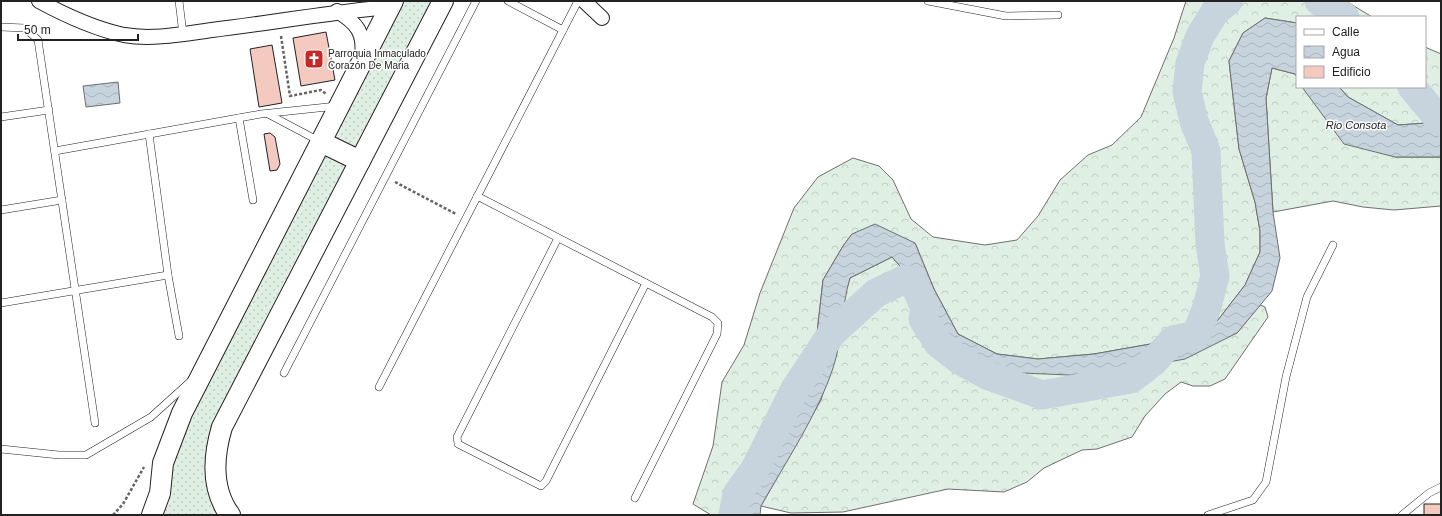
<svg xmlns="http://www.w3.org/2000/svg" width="1442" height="516" font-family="Arial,sans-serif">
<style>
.grass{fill:url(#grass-dots);stroke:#6f6f6f}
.forest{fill:url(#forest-crowns);stroke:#6f6f6f}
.water{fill:url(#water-waves);stroke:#6f6f6f}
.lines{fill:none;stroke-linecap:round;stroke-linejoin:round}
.river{stroke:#c7d3dd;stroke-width:29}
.building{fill:#f3c9c0;stroke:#222}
.service-casing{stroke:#222;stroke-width:8}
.minor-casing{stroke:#222;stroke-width:16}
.secondary-casing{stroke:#222;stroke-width:22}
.path{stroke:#646464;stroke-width:2.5;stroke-dasharray:3 2;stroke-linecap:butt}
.service{stroke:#fff;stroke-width:7}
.minor{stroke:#fff;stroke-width:14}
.secondary{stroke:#fff;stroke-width:20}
.labels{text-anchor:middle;stroke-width:3;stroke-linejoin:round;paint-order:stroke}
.poi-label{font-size:10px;fill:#222;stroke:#fff;text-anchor:start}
.water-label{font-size:11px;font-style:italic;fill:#222;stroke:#fff}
</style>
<defs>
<pattern id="grass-dots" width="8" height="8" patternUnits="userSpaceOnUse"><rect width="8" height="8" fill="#e0efe3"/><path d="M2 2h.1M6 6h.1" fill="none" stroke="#c0cdc2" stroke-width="1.8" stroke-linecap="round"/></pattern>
<pattern id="forest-crowns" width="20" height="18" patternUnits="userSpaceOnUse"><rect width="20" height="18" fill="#e0efe3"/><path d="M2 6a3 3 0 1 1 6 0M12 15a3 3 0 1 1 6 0" fill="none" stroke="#c0cdc2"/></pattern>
<pattern id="water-waves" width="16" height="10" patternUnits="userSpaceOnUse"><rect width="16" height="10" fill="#c7d3dd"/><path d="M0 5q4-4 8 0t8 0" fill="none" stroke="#abb5bd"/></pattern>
</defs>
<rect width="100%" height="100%" fill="#fff"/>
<path class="grass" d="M 393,1 L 443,1 L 216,448 L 230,515 L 152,515 L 163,463 Z"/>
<g class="forest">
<path d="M 1186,1 L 1346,1 L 1372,17 L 1297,17 L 1297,23 L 1265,18 L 1243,33 L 1229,61 L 1239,149 L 1255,202 L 1260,231 L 1260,252 L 1245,285 L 1218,320 L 1196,335 L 1173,340 L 1094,354 L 1038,359 L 997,354 L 958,334 L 934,289 L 915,243 L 852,234 L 843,246 L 823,280 L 814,360 L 808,384 L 768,465 L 738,515 L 711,515 L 693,504 L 713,446 L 722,382 L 744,345 L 760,293 L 794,208 L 818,177 L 853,158 L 879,166 L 893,180 L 911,219 L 933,237 L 985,245 L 1017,240 L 1038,216 L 1060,180 L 1088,155 L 1112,145 L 1141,117 L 1174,38 Z"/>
<path d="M 1425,47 L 1441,54 L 1441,122 L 1398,125 L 1348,97 L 1339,87 L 1425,87 Z"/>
<path d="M 1272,68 L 1295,74 L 1297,77 L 1297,87 L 1302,87 L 1395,157 L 1441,157 L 1441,206 L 1394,210 L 1363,207 L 1333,201 L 1273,212 L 1266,98 Z"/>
<path d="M 892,257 L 913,281 L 923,319 L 999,372 L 1237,333 L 1260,305 L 1265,307 L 1268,317 L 1225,379 L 1210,386 L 1193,386 L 1181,382 L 1165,394 L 1145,416 L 1132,437 L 1097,449 L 1082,450 L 1044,468 L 1027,482 L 1004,492 L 948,489 L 843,512 L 791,513 L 761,506 L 821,400 L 841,332 L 844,298 L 850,278 Z"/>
</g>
<g class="water">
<path d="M 1265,18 L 1297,23 L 1297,77 L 1295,74 L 1272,68 L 1266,98 L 1273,212 L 1280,258 L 1272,291 L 1237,333 L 1185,359 L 1092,376 L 999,372 L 961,361 L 938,343 L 923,319 L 913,281 L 892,257 L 850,278 C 841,308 843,339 833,368 C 818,414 785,463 761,506 L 760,515 L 738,515 L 768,465 L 808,384 L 814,360 L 823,280 L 843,246 L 852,234 L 875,224 L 915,243 L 934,289 L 958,334 L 997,354 L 1038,359 L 1094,354 L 1173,340 L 1196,335 L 1218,320 L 1245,285 L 1260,252 L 1260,231 L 1255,202 L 1239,149 L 1229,61 L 1243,33 Z"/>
<path d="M 118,82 L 120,103 L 86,107 L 83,86 Z"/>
<path d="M 1302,87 L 1339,87 L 1348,97 L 1398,125 L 1441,122 L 1441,157 L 1395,157 L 1344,144 Z"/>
</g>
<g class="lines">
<g class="river">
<path d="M 1319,1 L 1345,17"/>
<path d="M 1412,87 L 1441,122"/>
<path d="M 733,515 L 737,494 L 755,469 L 795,389 L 832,333 L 876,293 L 903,280 L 913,281 L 925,308 L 923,319 L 938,343 L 961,361 L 987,375 L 1042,395 L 1131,379 L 1153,362 L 1173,340 L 1196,335 L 1207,307 L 1215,276 L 1210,244 L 1206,151 L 1194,121 L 1187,92 L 1190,63 L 1200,36 L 1215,12 L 1228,1"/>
</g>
</g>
<g class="building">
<path d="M 326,32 L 335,80 L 301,86 L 293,38 Z"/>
<path d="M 272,45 L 282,103 L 259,107 L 250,49 Z"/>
<path d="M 270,133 L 275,137 L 280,164 L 277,170 L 270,171 L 264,134 Z"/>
<rect x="1424" y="504" width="17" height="11"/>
</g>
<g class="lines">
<defs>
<g id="service">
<path d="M 179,1 L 183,34"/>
<path d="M 508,1 L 563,30"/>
<path d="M 928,1 L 1006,16 L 1058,15"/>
<path d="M 1,27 L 25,28 L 38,40 L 95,423"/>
<path d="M 268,114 L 319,141"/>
<path d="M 1,117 L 49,110"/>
<path d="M 239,118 L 253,200"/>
<path d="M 149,134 L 168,275 L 179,336"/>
<path d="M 55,151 L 261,114 L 337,106"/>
<path d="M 477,196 L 712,317 L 718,323 L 717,334 L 635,498"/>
<path d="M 1,210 L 62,200"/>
<path d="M 558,238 L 457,437 L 458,444 L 541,486 L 546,481 L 646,283"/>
<path d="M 1,303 L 168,275"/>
<path d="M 284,373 L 476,1"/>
<path d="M 379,387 L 578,1"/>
<path d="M 1,449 L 59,455 L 86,455 L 151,417 L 192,380"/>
<path d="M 1208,515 L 1253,500 L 1266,482 L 1286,377 L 1307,297 L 1333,245"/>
<path d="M 1402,515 L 1429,493 L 1441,487"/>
</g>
<g id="minor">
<path d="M 39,1 C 65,15 95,29 124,35 C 152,40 183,34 212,30 C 271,23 330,12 390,7"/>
<path d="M 584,1 L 602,18"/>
<path d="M 337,11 C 357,23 365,33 362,57"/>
</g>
<g id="secondary">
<path d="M 321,142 L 360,161"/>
<path d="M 152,515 L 160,493 L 163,463 L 182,413 L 393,1"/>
<path d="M 230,515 C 211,489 213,457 222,427 L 443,1"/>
</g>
</defs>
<use href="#service" class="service-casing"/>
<use href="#minor" class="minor-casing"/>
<use href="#secondary" class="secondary-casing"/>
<g class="path">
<path d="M 281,36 L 290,96 L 321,90 L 326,94"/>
<path d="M 395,182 L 456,214"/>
<path d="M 113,515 L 123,504 L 144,467"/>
</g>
<use href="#service" class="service"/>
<use href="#minor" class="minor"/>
<use href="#secondary" class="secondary"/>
</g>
<defs>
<symbol id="church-square" viewBox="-11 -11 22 22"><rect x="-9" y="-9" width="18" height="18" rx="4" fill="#c62828" stroke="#fff"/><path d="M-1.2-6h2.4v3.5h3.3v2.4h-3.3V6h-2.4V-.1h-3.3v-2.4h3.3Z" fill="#fff"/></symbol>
</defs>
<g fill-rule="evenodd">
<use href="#church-square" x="303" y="48" width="22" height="22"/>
</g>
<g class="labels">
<g class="poi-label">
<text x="328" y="57">Parroquia Inmaculado<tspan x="328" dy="12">Corazón De Maria</tspan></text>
</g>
<g class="water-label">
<text x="1356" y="129">Rio Consota</text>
</g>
</g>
<rect width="1442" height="516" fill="none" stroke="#222222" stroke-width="4"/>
<rect x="1296" y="16" width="130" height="72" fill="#ffffff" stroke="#a7a7a7"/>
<rect x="1304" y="29" width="20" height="6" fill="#ffffff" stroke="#a7a7a7"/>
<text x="1332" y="36" font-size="12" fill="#222222">Calle</text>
<rect x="1304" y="46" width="20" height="12" fill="url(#water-waves)" stroke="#a7a7a7"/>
<text x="1332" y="56" font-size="12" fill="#222222">Agua</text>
<rect x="1304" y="66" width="20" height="12" fill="#f3c9c0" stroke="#a7a7a7"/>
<text x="1332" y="76" font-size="12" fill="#222222">Edificio</text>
<path d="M18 34v6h120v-6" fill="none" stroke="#222222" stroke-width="2"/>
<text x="24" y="34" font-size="12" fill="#222222" stroke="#ffffff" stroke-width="3" paint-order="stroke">50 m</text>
</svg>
